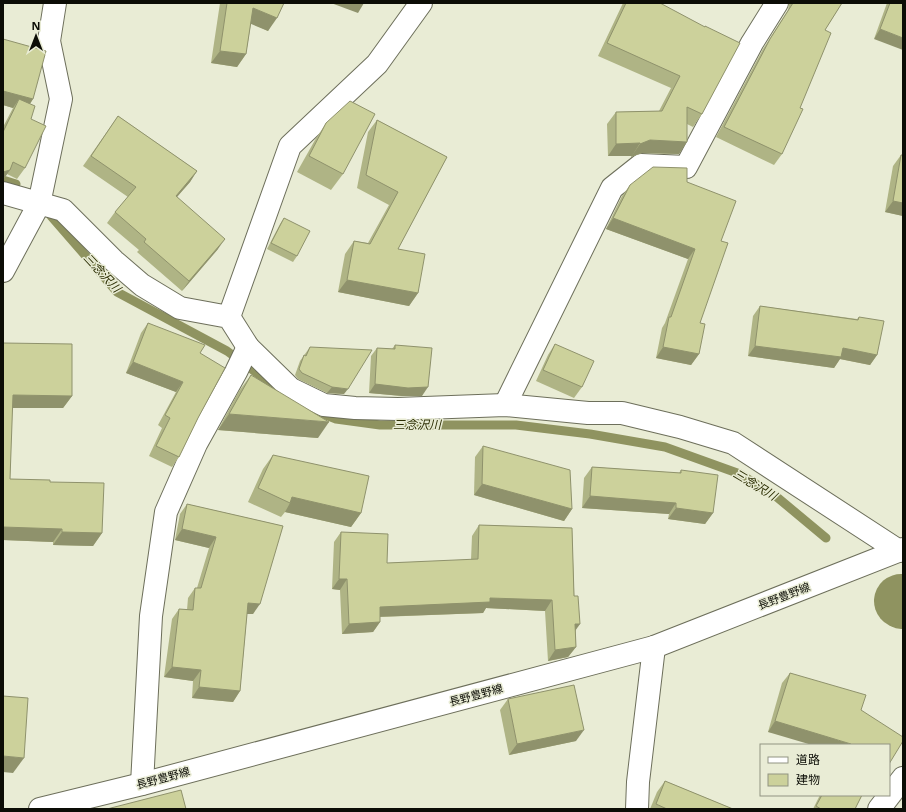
<svg xmlns="http://www.w3.org/2000/svg" width="906" height="812" font-family="'Open Sans','Noto Sans JP',sans-serif">
<style>
.lines{fill:none;stroke-linecap:round;stroke-linejoin:round}
.stream{stroke:#8f9360;stroke-width:9}
.river{stroke:#8f9360;stroke-width:54}
.street-casing{stroke:#6d6f5b;stroke-width:24}
.secondary-casing{stroke:#6d6f5b;stroke-width:24}
.street{stroke:#fff;stroke-width:22}
.secondary{stroke:#fff;stroke-width:22}
.wall{fill:#afb485}
.shaded-wall{fill:#8f926c}
.building{fill:#ccd19b;stroke:#8f926c}
.labels{text-anchor:middle;stroke-width:3;stroke-linejoin:round;paint-order:stroke}
.street-label{font-size:11px;fill:#0c0d06;stroke:#e9ecd5}
.water-label{font-size:12px;font-style:italic;fill:#2c2e03;stroke:#e9ecd5}
</style>
<rect width="100%" height="100%" fill="#e9ecd5"/>
<g class="lines">
<g class="stream">
<path d="M 3,180 L 16,184"/>
<path d="M 51,216 L 117,292 L 227,351 L 277,388"/>
<path d="M 318,412 L 336,419 L 380,425 L 516,425 L 590,434 L 665,447 L 740,474 L 778,498 L 826,538"/>
</g>
<path class="river" d="M 901,601 L 903,602"/>
<defs>
<g id="street">
<path d="M 3,193 L 63,210 L 114,261 L 142,285 L 180,308 L 229,317 L 248,347 L 291,389 L 324,405 L 355,408 L 398,409 L 505,405 L 588,413 L 622,413 L 680,427 L 733,443 L 899,551"/>
<path d="M 3,271 L 39,204 L 61,99 L 49,41 L 55,3"/>
<path d="M 229,317 L 290,146 L 377,64 L 421,3"/>
<path d="M 505,405 L 612,188 L 641,165 L 686,167 L 752,43 L 777,3"/>
<path d="M 142,784 L 151,616 L 166,512 L 196,444 L 236,372 L 248,347"/>
<path d="M 637,809 L 638,782 L 654,647"/>
<path d="M 879,809 L 903,778"/>
</g>
<path id="secondary" d="M 40,809 L 142,784 L 654,647 L 903,549"/>
</defs>
<use href="#street" class="street-casing"/>
<use href="#secondary" class="secondary-casing"/>
<use href="#street" class="street"/>
<use href="#secondary" class="secondary"/>
</g>
<g class="wall">
<path d="M 220,3 L 284,3 L 268,31 L 251,23 L 246,54 L 237,67 L 211,63 Z"/>
<path d="M 623,3 L 660,3 L 702,114 L 693,127 L 687,124 L 679,154 L 642,153 L 631,157 L 632,156 L 608,156 L 607,124 L 616,112 L 659,111 L 671,88 L 598,56 Z"/>
<path d="M 789,3 L 842,3 L 825,30 L 782,154 L 774,165 L 716,137 L 763,49 L 788,10 Z"/>
<path d="M 887,3 L 903,3 L 874,39 Z"/>
<path d="M 3,39 L 33,99 L 30,104 L 31,119 L 25,168 L 17,179 L 7,174 L 3,180 L 3,127 L 13,108 L 3,105 Z"/>
<path d="M 118,116 L 197,171 L 190,182 L 177,197 L 218,249 L 182,291 L 137,252 L 139,250 L 107,223 L 115,212 L 128,197 L 83,166 Z"/>
<path d="M 377,120 L 447,157 L 398,249 L 418,293 L 409,306 L 338,292 L 345,254 L 354,241 L 368,243 L 389,205 L 357,188 L 368,132 Z"/>
<path d="M 326,123 L 343,174 L 331,190 L 297,172 L 315,140 Z"/>
<path d="M 901,155 L 903,155 L 903,216 L 885,212 L 893,166 Z"/>
<path d="M 687,182 L 721,241 L 700,323 L 699,354 L 691,365 L 656,358 L 662,328 L 665,323 L 688,259 L 606,229 L 622,196 L 630,185 Z"/>
<path d="M 284,218 L 297,256 L 293,262 L 267,249 L 280,224 Z"/>
<path d="M 760,306 L 857,319 L 859,317 L 877,355 L 870,365 L 840,359 L 834,368 L 748,356 L 753,316 Z"/>
<path d="M 148,323 L 200,353 L 198,418 L 179,457 L 172,467 L 149,456 L 162,428 L 158,425 L 176,392 L 126,373 L 141,333 Z"/>
<path d="M 3,343 L 72,396 L 63,408 L 12,408 L 10,479 L 50,482 L 102,533 L 93,546 L 53,545 L 53,542 L 3,540 Z"/>
<path d="M 555,344 L 582,387 L 574,398 L 536,381 L 548,355 Z"/>
<path d="M 395,345 L 422,396 L 402,396 L 369,393 L 371,356 L 377,348 L 392,349 Z"/>
<path d="M 310,347 L 344,394 L 327,393 L 298,379 L 295,375 L 300,361 Z"/>
<path d="M 251,375 L 318,438 L 218,430 L 239,391 Z"/>
<path d="M 483,446 L 572,509 L 564,521 L 474,495 L 475,457 Z"/>
<path d="M 273,455 L 361,513 L 351,527 L 285,512 L 281,517 L 248,502 L 263,469 Z"/>
<path d="M 592,467 L 679,473 L 681,470 L 713,513 L 705,524 L 668,519 L 669,514 L 582,508 L 584,478 Z"/>
<path d="M 187,504 L 283,526 L 253,614 L 247,614 L 240,691 L 233,702 L 192,698 L 193,681 L 164,677 L 172,619 L 179,609 L 187,610 L 188,598 L 195,588 L 197,588 L 209,548 L 175,540 L 180,514 Z"/>
<path d="M 479,525 L 572,528 L 576,647 L 568,657 L 548,661 L 545,611 L 486,608 L 483,613 L 380,617 L 380,622 L 373,632 L 342,634 L 340,590 L 332,589 L 334,542 L 341,532 L 387,563 L 471,560 L 472,536 Z"/>
<path d="M 790,673 L 861,710 L 889,745 L 768,732 L 782,683 Z"/>
<path d="M 508,699 L 576,741 L 509,755 L 500,710 Z"/>
<path d="M 665,781 L 733,809 L 650,809 L 657,792 Z"/>
<path d="M 820,795 L 862,795 L 855,809 L 813,809 Z"/>
</g>
<g class="shaded-wall">
<path d="M 331,3 L 364,3 L 358,13 Z"/>
<path d="M 253,8 L 277,18 L 268,31 L 244,21 Z"/>
<path d="M 880,29 L 903,38 L 903,50 L 874,39 Z"/>
<path d="M 220,51 L 246,54 L 237,67 L 211,63 Z"/>
<path d="M 3,91 L 33,99 L 25,111 L 19,99 L 13,108 L 3,105 Z"/>
<path d="M 650,140 L 687,142 L 679,154 L 642,153 L 631,157 L 640,144 Z"/>
<path d="M 640,143 L 632,156 L 608,156 L 616,144 Z"/>
<path d="M 10,170 L 3,180 L 3,172 Z"/>
<path d="M 197,171 L 190,182 L 168,207 L 176,196 Z"/>
<path d="M 893,201 L 903,203 L 903,216 L 885,212 Z"/>
<path d="M 613,218 L 695,249 L 688,259 L 606,229 Z"/>
<path d="M 225,239 L 218,249 L 182,291 L 189,281 Z"/>
<path d="M 347,280 L 418,293 L 409,306 L 338,292 Z"/>
<path d="M 755,346 L 843,348 L 877,355 L 870,365 L 840,359 L 834,368 L 748,356 Z"/>
<path d="M 663,347 L 699,354 L 691,365 L 656,358 Z"/>
<path d="M 133,362 L 183,382 L 176,392 L 126,373 Z"/>
<path d="M 375,384 L 428,387 L 422,396 L 402,396 L 369,393 Z"/>
<path d="M 332,387 L 348,389 L 344,394 L 327,393 Z"/>
<path d="M 13,395 L 72,396 L 63,408 L 4,408 Z"/>
<path d="M 229,414 L 329,422 L 318,438 L 218,430 Z"/>
<path d="M 482,484 L 572,509 L 564,521 L 474,495 Z"/>
<path d="M 590,496 L 676,503 L 669,514 L 582,508 Z"/>
<path d="M 292,497 L 361,513 L 351,527 L 285,512 L 290,503 Z"/>
<path d="M 676,508 L 713,513 L 705,524 L 668,519 Z"/>
<path d="M 3,527 L 62,529 L 53,542 L 3,540 Z"/>
<path d="M 182,529 L 216,537 L 209,548 L 175,540 Z"/>
<path d="M 62,532 L 102,533 L 93,546 L 53,545 Z"/>
<path d="M 339,579 L 347,579 L 340,590 L 332,589 Z"/>
<path d="M 490,598 L 552,600 L 545,611 L 486,608 L 483,613 L 373,617 L 380,607 Z"/>
<path d="M 248,603 L 260,604 L 253,614 L 241,614 Z"/>
<path d="M 380,622 L 373,632 L 342,634 L 349,624 Z"/>
<path d="M 575,624 L 580,624 L 573,634 Z"/>
<path d="M 576,647 L 568,657 L 548,661 L 555,650 Z"/>
<path d="M 172,667 L 201,670 L 193,681 L 164,677 Z"/>
<path d="M 199,687 L 240,691 L 233,702 L 192,698 Z"/>
<path d="M 775,721 L 851,744 L 850,745 L 812,745 L 768,732 Z"/>
<path d="M 584,730 L 576,741 L 509,755 L 517,744 Z"/>
<path d="M 3,756 L 24,758 L 13,773 L 3,772 Z"/>
</g>
<g class="building">
<path d="M 227,3 L 284,3 L 277,18 L 253,8 L 246,54 L 220,51 Z"/>
<path d="M 626,3 L 660,3 L 705,27 L 705,26 L 740,43 L 702,114 L 687,107 L 687,142 L 650,140 L 640,144 L 640,143 L 616,144 L 616,112 L 662,111 L 680,76 L 607,43 Z"/>
<path d="M 793,3 L 842,3 L 825,30 L 831,33 L 800,108 L 803,109 L 782,154 L 724,127 L 770,39 Z"/>
<path d="M 890,3 L 903,3 L 903,38 L 880,29 Z"/>
<path d="M 3,39 L 46,51 L 33,99 L 3,91 Z"/>
<path d="M 19,99 L 35,106 L 31,119 L 46,126 L 25,168 L 13,162 L 10,170 L 3,172 L 3,132 Z"/>
<path d="M 350,101 L 375,114 L 343,174 L 309,156 L 326,123 Z"/>
<path d="M 118,116 L 197,171 L 176,196 L 225,239 L 189,281 L 144,242 L 146,239 L 115,212 L 136,187 L 91,156 Z"/>
<path d="M 377,120 L 447,157 L 398,249 L 425,254 L 418,293 L 347,280 L 354,241 L 370,244 L 398,192 L 366,175 Z"/>
<path d="M 901,155 L 903,155 L 903,203 L 893,201 Z"/>
<path d="M 653,167 L 687,168 L 687,182 L 736,201 L 721,241 L 728,243 L 700,323 L 705,324 L 699,354 L 663,347 L 669,317 L 671,317 L 695,249 L 613,218 L 630,185 Z"/>
<path d="M 284,218 L 310,231 L 297,256 L 271,243 Z"/>
<path d="M 760,306 L 858,320 L 859,317 L 884,321 L 877,355 L 843,348 L 841,357 L 755,346 Z"/>
<path d="M 148,323 L 205,345 L 200,353 L 225,368 L 198,418 L 179,457 L 156,446 L 170,418 L 165,415 L 183,382 L 133,362 Z"/>
<path d="M 3,343 L 72,344 L 72,396 L 13,395 L 10,479 L 50,480 L 50,482 L 104,483 L 102,533 L 62,532 L 62,529 L 3,527 Z"/>
<path d="M 555,344 L 594,361 L 582,387 L 543,370 Z"/>
<path d="M 395,345 L 432,348 L 428,387 L 408,388 L 375,384 L 377,348 L 395,349 Z"/>
<path d="M 310,347 L 372,350 L 348,389 L 332,387 L 302,373 L 299,369 L 304,355 L 306,356 Z"/>
<path d="M 251,375 L 329,422 L 229,414 Z"/>
<path d="M 483,446 L 570,470 L 572,509 L 482,484 Z"/>
<path d="M 273,455 L 369,476 L 361,513 L 292,497 L 290,503 L 258,488 Z"/>
<path d="M 592,467 L 681,473 L 681,470 L 718,475 L 713,513 L 676,508 L 676,503 L 590,496 Z"/>
<path d="M 187,504 L 283,526 L 260,604 L 248,603 L 240,691 L 199,687 L 201,670 L 172,667 L 179,609 L 193,610 L 195,588 L 201,588 L 216,537 L 182,529 Z"/>
<path d="M 479,525 L 572,528 L 574,596 L 578,596 L 580,624 L 575,624 L 576,647 L 555,650 L 552,600 L 490,598 L 490,602 L 380,607 L 380,622 L 349,624 L 347,579 L 339,579 L 341,532 L 388,534 L 387,563 L 478,559 Z"/>
<path d="M 790,673 L 866,695 L 861,710 L 903,737 L 903,741 L 889,764 L 889,745 L 850,745 L 851,744 L 775,721 Z"/>
<path d="M 574,685 L 584,730 L 517,744 L 508,699 Z"/>
<path d="M 3,696 L 28,698 L 24,758 L 3,756 Z"/>
<path d="M 665,781 L 733,809 L 667,809 L 656,804 Z"/>
<path d="M 181,790 L 186,809 L 107,809 Z"/>
<path d="M 822,795 L 862,795 L 855,809 L 821,809 L 816,806 Z"/>
</g>
<g class="labels">
<g class="street-label">
<text transform="translate(784 596) rotate(-21)" y="4">長野豊野線</text>
<text transform="translate(476 695) rotate(-15)" y="4">長野豊野線</text>
<text transform="translate(163 778) rotate(-15)" y="4">長野豊野線</text>
</g>
<g class="water-label">
<text transform="translate(102 273) rotate(47)" y="4">三念沢川</text>
<text x="417" y="429">三念沢川</text>
<text transform="translate(755 485) rotate(31)" y="4">三念沢川</text>
</g>
</g>
<rect width="906" height="812" fill="none" stroke="#0c0d06" stroke-width="8"/>
<rect x="760" y="744" width="130" height="52" fill="#e9ecd5" stroke="#919382"/>
<rect x="768" y="757" width="20" height="6" fill="#ffffff" stroke="#919382"/>
<text x="796" y="764" font-size="12" fill="#0c0d06">道路</text>
<rect x="768" y="774" width="20" height="12" fill="#ccd19b" stroke="#919382"/>
<text x="796" y="784" font-size="12" fill="#0c0d06">建物</text>
<g transform="translate(36 36)" stroke="#e9ecd5" stroke-width="3" paint-order="stroke">
<path d="M0-3L7 15L0 10L-7 15Z" fill="#0c0d06"/>
<text y="-6" font-size="11" font-weight="bold" text-anchor="middle" fill="#0c0d06">N</text>
</g>
</svg>
